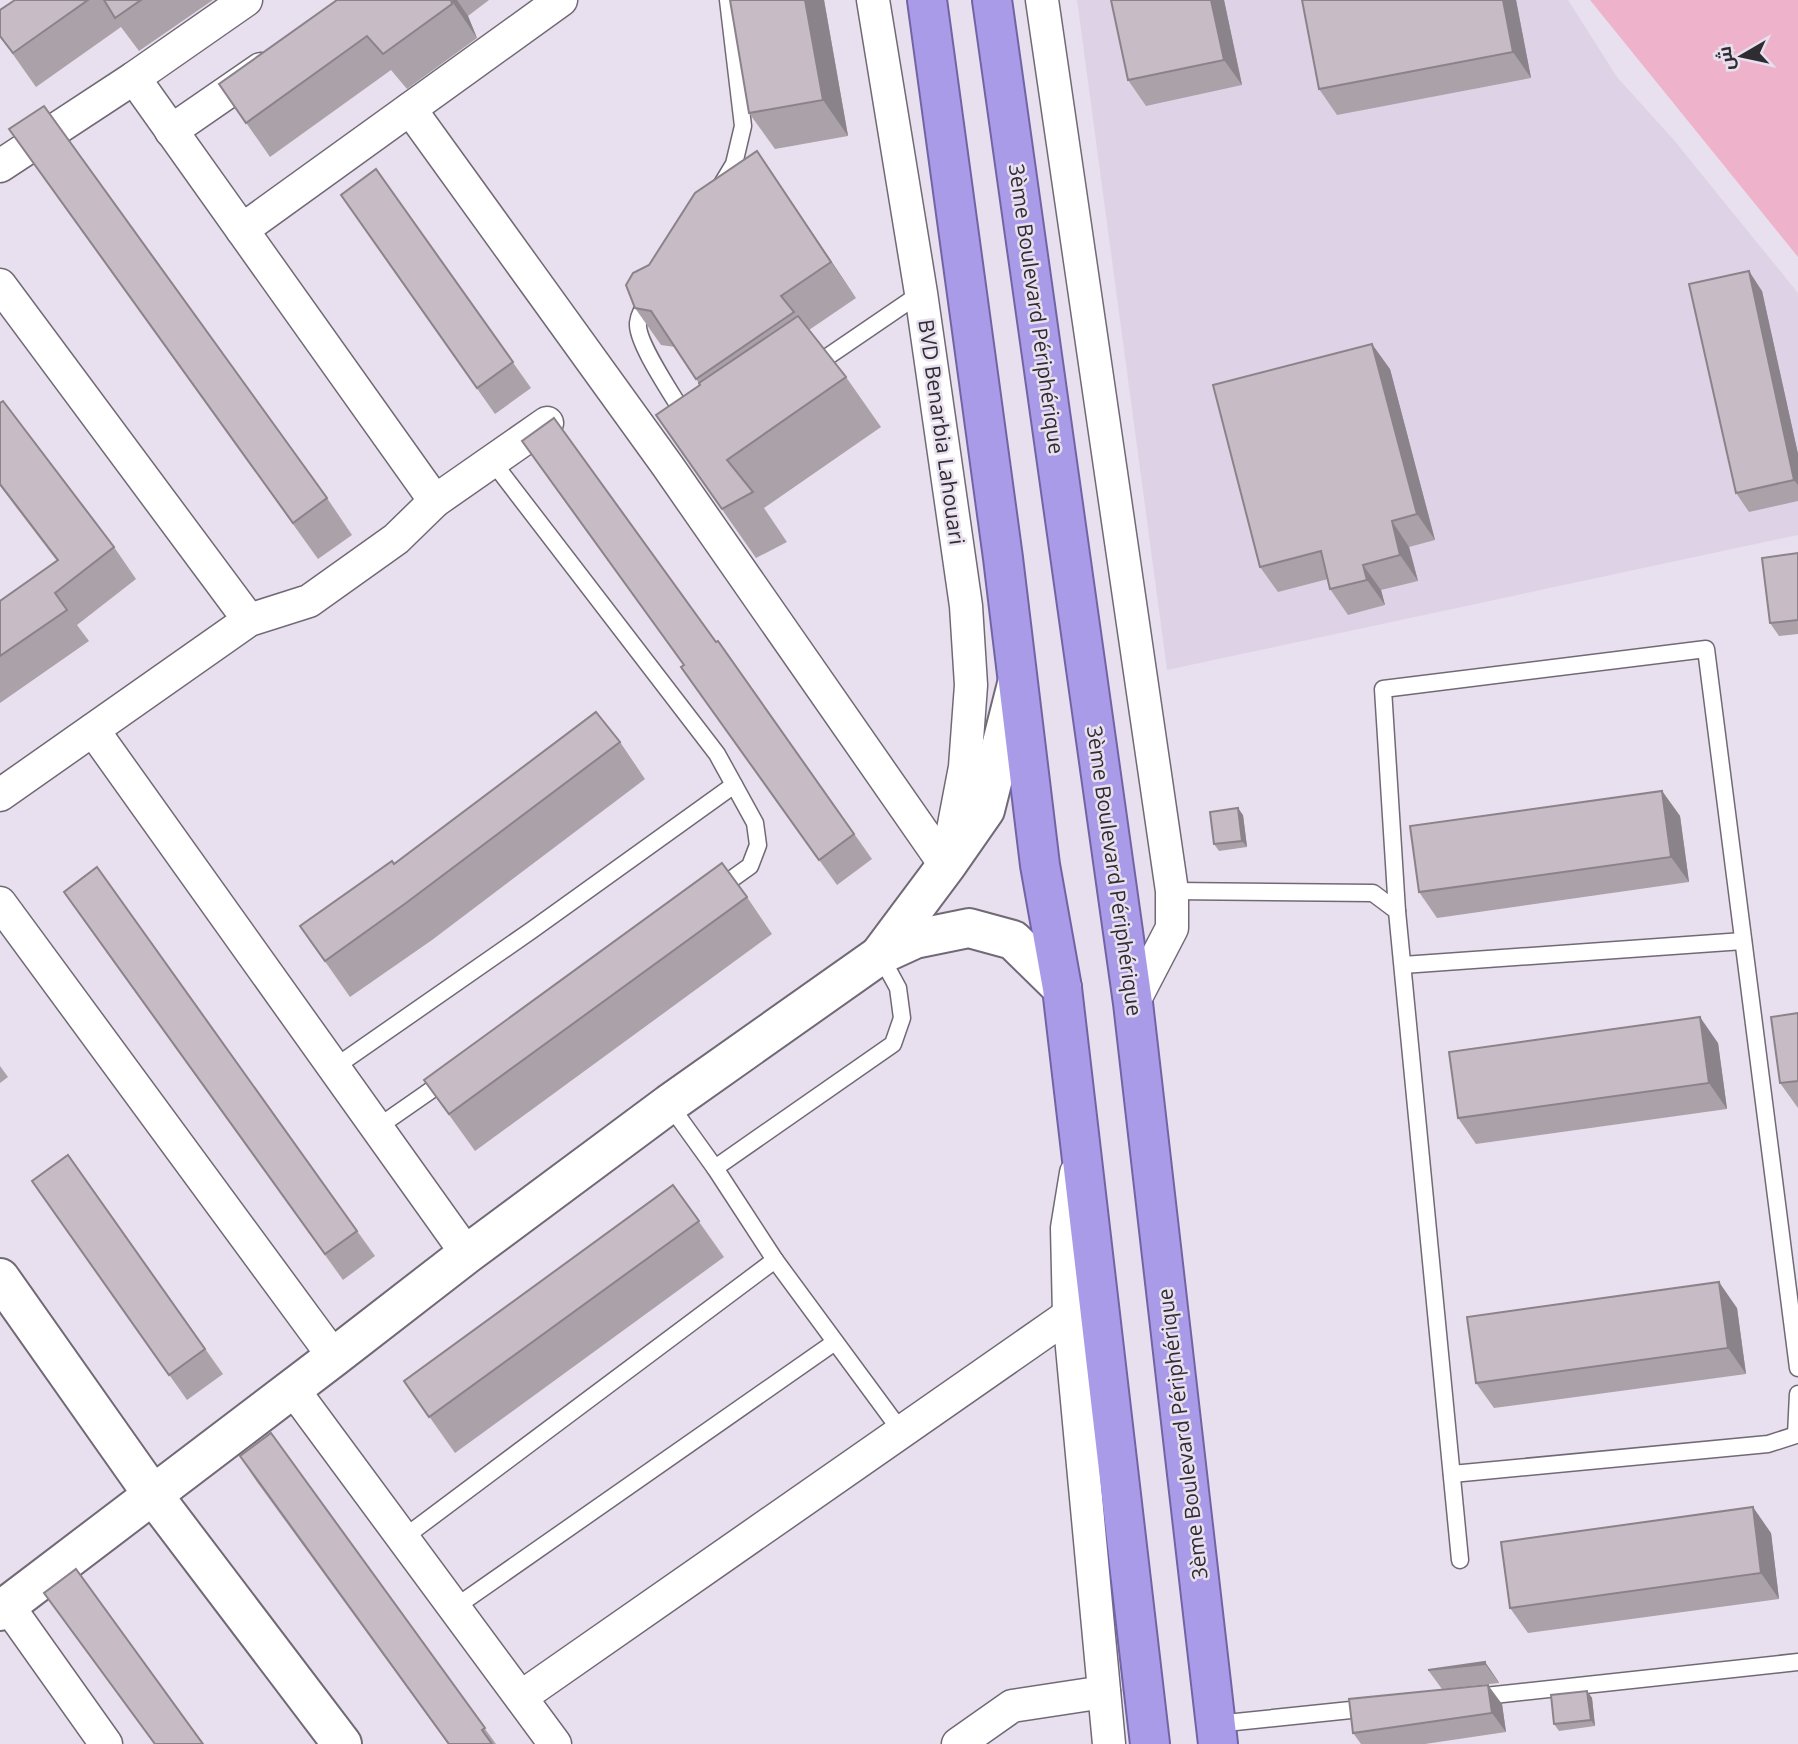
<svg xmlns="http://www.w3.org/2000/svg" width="1798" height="1744" font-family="'Open Sans',Cairo,sans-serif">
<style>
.built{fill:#ded3e6}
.green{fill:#eeb3cb}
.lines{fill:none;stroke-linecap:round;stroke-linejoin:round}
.service-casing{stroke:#716a76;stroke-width:19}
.minor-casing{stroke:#716a76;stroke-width:35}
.tertiary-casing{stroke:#716a76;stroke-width:42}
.trunk-casing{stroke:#7264a4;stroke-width:42}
.service{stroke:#fff;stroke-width:16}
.minor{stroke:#fff;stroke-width:32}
.tertiary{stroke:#fff;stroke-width:38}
.trunk{stroke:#aa9be8;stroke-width:38}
.wall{fill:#aba1a9}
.shaded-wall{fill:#8b838a}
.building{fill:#c7bbc5;stroke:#8b838a;stroke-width:2}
.labels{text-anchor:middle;stroke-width:5;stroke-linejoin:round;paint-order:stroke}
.street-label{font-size:21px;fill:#302d32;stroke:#e8e0ee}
</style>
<rect width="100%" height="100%" fill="#e8e0ee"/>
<path class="built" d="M 1077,0 L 1568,0 L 1617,77 L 1673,139 L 1798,293 L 1798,535 L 1167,670 Z"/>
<path class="green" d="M 1590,0 L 1798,0 L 1798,257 Z"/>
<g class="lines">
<defs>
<g id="service">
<path d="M 722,184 L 734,164 L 743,126 L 728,0"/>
<path d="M 649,298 C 644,306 639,314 638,323 C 636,343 675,398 686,418"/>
<path d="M 811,368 L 921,293"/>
<path d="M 492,461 L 717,754 L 755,823 L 758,845 L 750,866 L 715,891"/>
<path d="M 1172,891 L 1373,893 L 1397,911 L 1460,1560"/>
<path d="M 1397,911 L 1383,689 L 1706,649 L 1798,1368"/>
<path d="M 1403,965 L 1743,941"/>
<path d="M 335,1067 L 532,930 L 734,785"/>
<path d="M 669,1104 L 715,1168 L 893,1044 L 902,1018 L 898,988 L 880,955"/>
<path d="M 378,1127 L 447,1079"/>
<path d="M 715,1168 L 775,1260 L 901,1431"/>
<path d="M 1452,1474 L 1768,1444 L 1796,1435 L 1798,1394"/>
<path d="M 402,1539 L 775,1260"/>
<path d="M 454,1608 L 835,1342"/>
<path d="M 1476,1697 L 1798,1662"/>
<path d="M 1216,1724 L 1370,1708"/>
</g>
<g id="minor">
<path d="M 873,0 L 921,293 L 966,606 L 971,685 L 965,767 L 947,861"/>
<path d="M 1042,0 L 1172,891 L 1172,928 L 1133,1003"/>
<path d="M 134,78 L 435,501"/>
<path d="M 410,109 L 667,465 L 946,866"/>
<path d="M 171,131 L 261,69"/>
<path d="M 0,166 L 134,78 L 246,0"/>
<path d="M 242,230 L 561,0"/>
<path d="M 0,285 L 249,620"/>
<path d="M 93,730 L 467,1254"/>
<path d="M 0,795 L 249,620 L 309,601 L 396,539 L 435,501 L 547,423"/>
<path d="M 0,903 L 334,1357"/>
<path d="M 1076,1173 L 1067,1228 L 1069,1315 L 1109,1744"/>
<path d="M 292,1388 L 555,1744"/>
<path d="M 8,1606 L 106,1744"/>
<path d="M 521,1697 L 1069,1315"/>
<path d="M 958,1744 L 1012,1706 L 1104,1692"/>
</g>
<g id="tertiary">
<path d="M 881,953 L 946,866 L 985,810 L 1017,684"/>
<path d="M 0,1278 L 153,1495 L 342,1744"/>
<path d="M 0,1611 L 334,1357 L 467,1254 L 669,1104 L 880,955 L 915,939 L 969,928 L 1013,940 L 1062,988"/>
</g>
<g id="trunk">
<path d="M 927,0 L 1003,558 L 1040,865 L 1062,988 L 1150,1744"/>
<path d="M 992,0 L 1133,1003 L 1218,1744"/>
</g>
</defs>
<use href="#service" class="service-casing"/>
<use href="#minor" class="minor-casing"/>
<use href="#tertiary" class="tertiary-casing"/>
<use href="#trunk" class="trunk-casing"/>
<use href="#service" class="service"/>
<use href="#minor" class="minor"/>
<use href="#tertiary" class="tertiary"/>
<use href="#trunk" class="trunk"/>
</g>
<g class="wall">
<path d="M 15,0 L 213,0 L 139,51 L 121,27 L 36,87 L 0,36 Z"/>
<path d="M 337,0 L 489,0 L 468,16 L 477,38 L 407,89 L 391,70 L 270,157 L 219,84 Z"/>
<path d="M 824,0 L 848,136 L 775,149 L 749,113 Z"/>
<path d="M 1224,0 L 1242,85 L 1146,106 L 1128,80 Z"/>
<path d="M 1516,0 L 1531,78 L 1337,115 L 1319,89 Z"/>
<path d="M 9,129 L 327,498 L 352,535 L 318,559 Z"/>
<path d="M 757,151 L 856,298 L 809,330 L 846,377 L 881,427 L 764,508 L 787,542 L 756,558 L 656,415 L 700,385 L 675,347 L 661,345 L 635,308 L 649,265 Z"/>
<path d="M 376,169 L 531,388 L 495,414 L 341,195 Z"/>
<path d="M 1762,291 L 1798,454 L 1798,501 L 1749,512 L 1736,493 Z"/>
<path d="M 1390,369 L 1435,540 L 1409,547 L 1418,581 L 1381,590 L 1385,605 L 1348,615 L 1330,589 L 1328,579 L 1278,592 L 1260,567 Z"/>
<path d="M 0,403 L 114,547 L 136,579 L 77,625 L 89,641 L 0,703 L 0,601 L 57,561 L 0,486 Z"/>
<path d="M 1798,553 L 1798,634 L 1779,636 L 1770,623 Z"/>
<path d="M 718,641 L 872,859 L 837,885 L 681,667 Z"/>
<path d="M 620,742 L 645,779 L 432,940 L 350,997 L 300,926 L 394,864 Z"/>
<path d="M 1662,791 L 1680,816 L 1689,882 L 1437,918 L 1419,892 Z"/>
<path d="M 1243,815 L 1247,847 L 1219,851 L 1214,844 Z"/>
<path d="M 97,867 L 375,1256 L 343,1280 L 82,918 Z"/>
<path d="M 747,897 L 772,934 L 475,1151 L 424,1080 Z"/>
<path d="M 1798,1013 L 1798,1108 L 1780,1083 Z"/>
<path d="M 1718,1043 L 1727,1109 L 1476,1144 L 1458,1118 Z"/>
<path d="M 0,1066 L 8,1077 L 0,1083 Z"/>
<path d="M 68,1155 L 223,1374 L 187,1400 L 32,1181 Z"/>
<path d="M 673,1185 L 724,1257 L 455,1453 L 404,1381 Z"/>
<path d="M 1737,1308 L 1746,1374 L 1494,1408 L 1476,1383 Z"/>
<path d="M 271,1433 L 496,1744 L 448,1744 L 257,1482 L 240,1456 Z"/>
<path d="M 1771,1533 L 1779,1599 L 1528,1633 L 1510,1608 Z"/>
<path d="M 1485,1662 L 1498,1681 L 1499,1683 L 1442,1689 L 1428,1670 Z"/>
<path d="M 1587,1691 L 1592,1698 L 1595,1726 L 1559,1731 L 1554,1724 Z"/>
<path d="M 1502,1704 L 1506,1732 L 1425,1744 L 1361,1744 L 1353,1733 Z"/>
</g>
<g class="shaded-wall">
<path d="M 451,0 L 457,0 L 468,16 L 477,38 Z"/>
<path d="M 805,0 L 824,0 L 848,136 L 823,100 Z"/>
<path d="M 1211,0 L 1224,0 L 1242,85 L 1224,60 Z"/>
<path d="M 1503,0 L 1516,0 L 1531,78 L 1513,52 Z"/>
<path d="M 757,151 L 782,188 L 856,298 L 831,262 Z"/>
<path d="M 1749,271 L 1762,291 L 1798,454 L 1798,485 L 1794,480 Z"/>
<path d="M 1372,344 L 1390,369 L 1435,540 L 1417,514 Z"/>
<path d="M 1392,521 L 1409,547 L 1418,581 L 1400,555 Z"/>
<path d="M 1363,565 L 1381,590 L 1385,605 L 1367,580 Z"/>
<path d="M 1662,791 L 1680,816 L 1689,882 L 1671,857 Z"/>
<path d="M 1238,808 L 1243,815 L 1247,847 L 1242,841 Z"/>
<path d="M 1700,1017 L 1718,1043 L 1727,1109 L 1709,1083 Z"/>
<path d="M 1719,1282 L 1737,1308 L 1746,1374 L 1728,1348 Z"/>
<path d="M 1753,1507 L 1771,1533 L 1779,1599 L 1761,1573 Z"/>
<path d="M 1485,1662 L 1498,1681 L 1499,1683 L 1485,1664 Z"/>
<path d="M 1488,1685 L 1502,1704 L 1506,1732 L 1492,1713 Z"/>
<path d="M 1587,1691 L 1592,1698 L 1595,1726 L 1591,1720 Z"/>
</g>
<g class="building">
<path d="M 15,0 L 88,0 L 13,53 L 0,36 L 0,10 Z"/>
<path d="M 104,0 L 141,0 L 115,18 Z"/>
<path d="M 337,0 L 451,0 L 452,4 L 383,54 L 367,36 L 246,123 L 219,84 Z"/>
<path d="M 730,0 L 805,0 L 823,100 L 749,113 Z"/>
<path d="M 1111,0 L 1211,0 L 1224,60 L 1128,80 Z"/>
<path d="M 1302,0 L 1503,0 L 1513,52 L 1319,89 Z"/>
<path d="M 44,106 L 327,498 L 293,523 L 9,129 Z"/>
<path d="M 757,151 L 831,262 L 781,296 L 794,312 L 696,379 L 651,311 L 635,308 L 626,285 L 633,273 L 649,265 L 695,193 Z"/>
<path d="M 376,169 L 513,362 L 477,388 L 341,195 Z"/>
<path d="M 1749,271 L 1794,480 L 1736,493 L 1689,284 Z"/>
<path d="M 798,316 L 846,377 L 727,460 L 753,492 L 722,509 L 656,415 L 700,385 L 699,383 Z"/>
<path d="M 1372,344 L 1417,514 L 1392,521 L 1400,555 L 1363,565 L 1367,580 L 1330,589 L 1321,551 L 1260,567 L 1213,385 Z"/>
<path d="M 3,401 L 114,547 L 55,593 L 67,610 L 0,656 L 0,601 L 58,560 L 0,484 L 0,403 Z"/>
<path d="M 554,418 L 716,642 L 718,641 L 854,834 L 819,860 L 681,667 L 684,665 L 522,441 Z"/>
<path d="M 1798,553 L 1798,620 L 1770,623 L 1762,558 Z"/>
<path d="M 596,712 L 620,742 L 406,903 L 325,961 L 300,926 L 392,861 L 394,864 Z"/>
<path d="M 1662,791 L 1671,857 L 1419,892 L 1410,826 Z"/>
<path d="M 1238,808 L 1242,841 L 1214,844 L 1210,812 Z"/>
<path d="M 722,863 L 747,897 L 449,1114 L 424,1080 Z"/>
<path d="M 97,867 L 357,1231 L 325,1254 L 64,892 Z"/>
<path d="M 1798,1013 L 1798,1081 L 1780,1083 L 1771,1017 Z"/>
<path d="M 1700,1017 L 1709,1083 L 1458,1118 L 1449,1052 Z"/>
<path d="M 68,1155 L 205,1349 L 169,1375 L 32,1181 Z"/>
<path d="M 673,1185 L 699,1221 L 429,1417 L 404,1381 Z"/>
<path d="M 1719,1282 L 1728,1348 L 1476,1383 L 1467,1317 Z"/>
<path d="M 271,1433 L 485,1728 L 482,1730 L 492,1744 L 449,1744 L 240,1456 Z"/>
<path d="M 1753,1507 L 1761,1573 L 1510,1608 L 1501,1542 Z"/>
<path d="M 76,1569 L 203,1744 L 155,1744 L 44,1593 Z"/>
<path d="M 1485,1662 L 1485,1664 L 1428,1670 Z"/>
<path d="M 1488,1685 L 1492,1713 L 1353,1733 L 1349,1699 Z"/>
<path d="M 1587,1691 L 1591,1720 L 1554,1724 L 1551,1695 Z"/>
</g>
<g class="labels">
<g class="street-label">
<text transform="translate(1036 309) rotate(82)" y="7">3ème Boulevard Périphérique</text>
<text transform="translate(941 432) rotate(82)" y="7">BVD Benarbia Lahouari</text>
<text transform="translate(1114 871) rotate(82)" y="7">3ème Boulevard Périphérique</text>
<text transform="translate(1183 1434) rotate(-97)" y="7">3ème Boulevard Périphérique</text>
</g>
</g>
<g transform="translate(1742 56) rotate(261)" stroke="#e8e0ee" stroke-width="5" paint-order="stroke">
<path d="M0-5L12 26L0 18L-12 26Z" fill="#302d32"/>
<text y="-10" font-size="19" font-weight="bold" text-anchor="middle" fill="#302d32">ش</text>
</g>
</svg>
